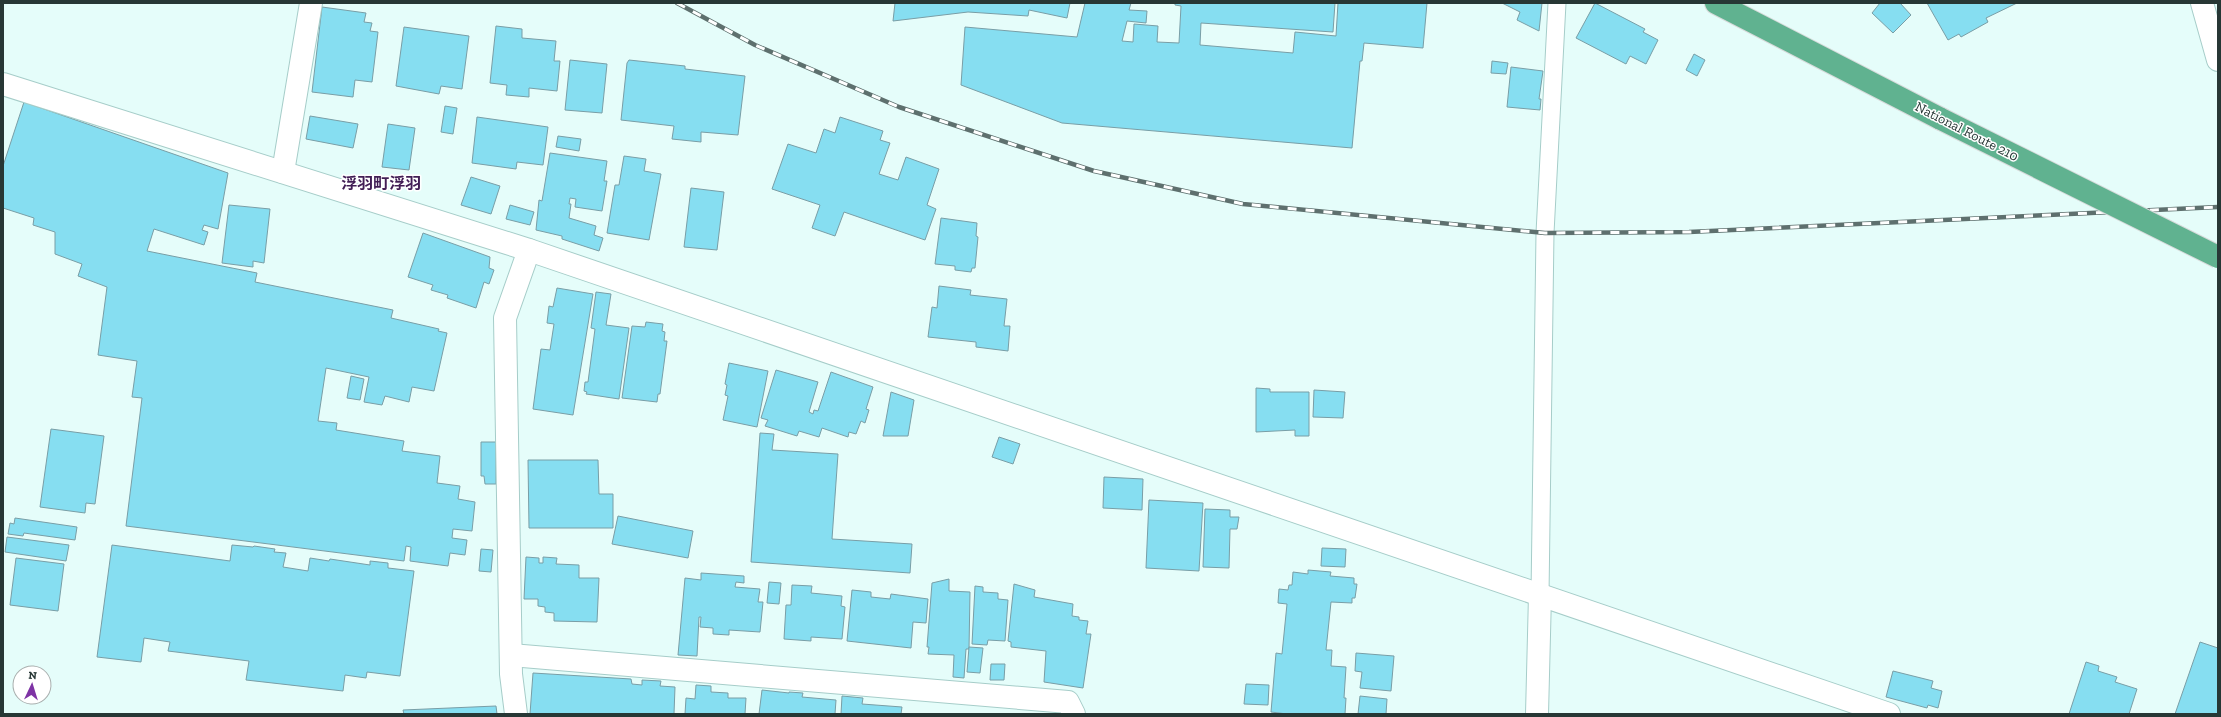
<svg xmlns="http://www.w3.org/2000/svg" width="2221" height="717" font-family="'Zilla Slab','Noto Sans JP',serif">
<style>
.building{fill:#86def1;stroke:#799ea6}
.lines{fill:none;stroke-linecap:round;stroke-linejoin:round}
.service-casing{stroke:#a6cdc9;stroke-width:19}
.minor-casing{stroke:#a6cdc9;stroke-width:24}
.trunk-casing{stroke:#d8dbdb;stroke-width:24}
.service{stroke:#fff;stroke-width:17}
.minor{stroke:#fff;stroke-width:22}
.trunk{stroke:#60b290;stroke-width:22}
.rail-casing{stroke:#5e706e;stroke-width:4.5}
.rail{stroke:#fff;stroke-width:3;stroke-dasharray:9;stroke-linecap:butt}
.trunk-bridge-casing{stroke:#d8dbdb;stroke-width:24;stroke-linecap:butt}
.trunk-bridge{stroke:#60b290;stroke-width:22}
.labels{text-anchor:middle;stroke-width:3;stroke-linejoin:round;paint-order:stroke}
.street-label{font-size:14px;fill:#273735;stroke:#fff}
.quarter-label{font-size:16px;font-weight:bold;fill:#411e55;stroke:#fff}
</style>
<rect width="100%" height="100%" fill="#e5fdfa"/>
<g class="building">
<path d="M 895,3 L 1070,3 L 1067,18 L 1029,10 L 1028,16 L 968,12 L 893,21 Z"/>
<path d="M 1085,3 L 1131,3 L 1129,10 L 1147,11 L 1146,23 L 1127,21 L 1122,41 L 1133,42 L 1134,24 L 1158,26 L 1157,42 L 1179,43 L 1181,6 L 1175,5 L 1175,3 L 1335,3 L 1333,32 L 1201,23 L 1200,45 L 1293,53 L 1295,32 L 1336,36 L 1338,3 L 1427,3 L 1423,48 L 1364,43 L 1362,61 L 1360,61 L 1352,148 L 1062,123 L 961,85 L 965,27 L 1077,37 Z"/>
<path d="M 1502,3 L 1542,3 L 1539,31 L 1517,20 L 1520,12 Z"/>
<path d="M 1595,3 L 1645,29 L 1643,32 L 1658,40 L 1646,64 L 1630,56 L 1626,64 L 1576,38 Z"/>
<path d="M 1880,3 L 1900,3 L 1911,15 L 1893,33 L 1872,13 Z"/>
<path d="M 1927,3 L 2017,3 L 1986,18 L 1988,22 L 1961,37 L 1959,34 L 1948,40 Z"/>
<path d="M 322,7 L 366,13 L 364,22 L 372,23 L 370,31 L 378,32 L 372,82 L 355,80 L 353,97 L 312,92 Z"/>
<path d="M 496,26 L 522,29 L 522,38 L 556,41 L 554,61 L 560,61 L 557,91 L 529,88 L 529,97 L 506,95 L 507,85 L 490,83 Z"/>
<path d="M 404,27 L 469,36 L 462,89 L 441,86 L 439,94 L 396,86 Z"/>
<path d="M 1694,54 L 1705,60 L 1697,76 L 1686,70 Z"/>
<path d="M 570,60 L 607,64 L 602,113 L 565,110 Z"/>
<path d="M 629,60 L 685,66 L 685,69 L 745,76 L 738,135 L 701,132 L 701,142 L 672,139 L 674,126 L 621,120 L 627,63 Z"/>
<path d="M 1492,61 L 1508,63 L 1506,74 L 1491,73 Z"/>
<path d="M 1511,67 L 1543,71 L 1539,99 L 1541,99 L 1540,110 L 1507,107 Z"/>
<path d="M 24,102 L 228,173 L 218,229 L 204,225 L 202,230 L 208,232 L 204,245 L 154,229 L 147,251 L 257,273 L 255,282 L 393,310 L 391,318 L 439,329 L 438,331 L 447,333 L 434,391 L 412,387 L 409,402 L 385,396 L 382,405 L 364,402 L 369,377 L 326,368 L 318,421 L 337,423 L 336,430 L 404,441 L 402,451 L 440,456 L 437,483 L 460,486 L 458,499 L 475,502 L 472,531 L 453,529 L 452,538 L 467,540 L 465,555 L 450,553 L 448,566 L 410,561 L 411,547 L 406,546 L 404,561 L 126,526 L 142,398 L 132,397 L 137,361 L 98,355 L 107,287 L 78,276 L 82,264 L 55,254 L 55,232 L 33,225 L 34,218 L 3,208 L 3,166 Z"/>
<path d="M 445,106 L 457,108 L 453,134 L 441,132 Z"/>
<path d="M 310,116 L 358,124 L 353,148 L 306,139 Z"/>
<path d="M 477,117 L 548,127 L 543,165 L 517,162 L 516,169 L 472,163 Z"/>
<path d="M 840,117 L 883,131 L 880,140 L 890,143 L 879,174 L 898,180 L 906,157 L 939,169 L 927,205 L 936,209 L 925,240 L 844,212 L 835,236 L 812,228 L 820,205 L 772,189 L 788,144 L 816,153 L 824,129 L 835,133 Z"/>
<path d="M 388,124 L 415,128 L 409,170 L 382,167 Z"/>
<path d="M 558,136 L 581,139 L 579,151 L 556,147 Z"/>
<path d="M 550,153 L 607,161 L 604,181 L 607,181 L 602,211 L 575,207 L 576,199 L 570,198 L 569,204 L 571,204 L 569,218 L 596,226 L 594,235 L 603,238 L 599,251 L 562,239 L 562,236 L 536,230 L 539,200 L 542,201 Z"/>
<path d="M 624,156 L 646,159 L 644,171 L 661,174 L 649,240 L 607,233 L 615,185 L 619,185 Z"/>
<path d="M 471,177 L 500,186 L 491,214 L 461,205 Z"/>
<path d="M 691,188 L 724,192 L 717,250 L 684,247 Z"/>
<path d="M 229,205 L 270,209 L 264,263 L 253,261 L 253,267 L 222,263 Z"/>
<path d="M 510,205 L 534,212 L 530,225 L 506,219 Z"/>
<path d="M 941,218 L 977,223 L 976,236 L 978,237 L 975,268 L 972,268 L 971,272 L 955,270 L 955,266 L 935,264 Z"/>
<path d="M 423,233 L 490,257 L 489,268 L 494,270 L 489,284 L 484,282 L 476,308 L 447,298 L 448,295 L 431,290 L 433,285 L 408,277 Z"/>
<path d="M 939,286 L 971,290 L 970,295 L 1007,299 L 1004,326 L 1010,326 L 1008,351 L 976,347 L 976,342 L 928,337 L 932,307 L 937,308 Z"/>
<path d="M 557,288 L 593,294 L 573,415 L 533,409 L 541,349 L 550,350 L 554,324 L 547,323 L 549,306 L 553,307 Z"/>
<path d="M 596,292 L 611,294 L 606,325 L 629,328 L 619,399 L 586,394 L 587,392 L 584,391 L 585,382 L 588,382 L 595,329 L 591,328 Z"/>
<path d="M 646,322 L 663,324 L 662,331 L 665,332 L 664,341 L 667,341 L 660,394 L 658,394 L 657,402 L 622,398 L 632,326 L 645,327 Z"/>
<path d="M 729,363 L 768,371 L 757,427 L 723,420 L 728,396 L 725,395 L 727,385 L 725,384 Z"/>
<path d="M 776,370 L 818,382 L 809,412 L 813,414 L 814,410 L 818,411 L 831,372 L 873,387 L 866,409 L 869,410 L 865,423 L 861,421 L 856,434 L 849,432 L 848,437 L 822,428 L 819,437 L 799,431 L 797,436 L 765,426 L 768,420 L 761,418 Z"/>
<path d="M 351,376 L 364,379 L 360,400 L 347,398 Z"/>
<path d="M 1256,388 L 1270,389 L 1270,392 L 1309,392 L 1309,436 L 1295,436 L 1295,430 L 1256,432 Z"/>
<path d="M 1314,390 L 1345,392 L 1343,418 L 1313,417 Z"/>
<path d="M 891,392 L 914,400 L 908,436 L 883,436 Z"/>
<path d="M 51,429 L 104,436 L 95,504 L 86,503 L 85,513 L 40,507 Z"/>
<path d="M 760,433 L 774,434 L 772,450 L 838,454 L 832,539 L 912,544 L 910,573 L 751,562 Z"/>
<path d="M 999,437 L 1020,444 L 1013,464 L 992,457 Z"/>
<path d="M 481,442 L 496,442 L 496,484 L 485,484 L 484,476 L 481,476 Z"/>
<path d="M 528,460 L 598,460 L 599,494 L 613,494 L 613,528 L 529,528 Z"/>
<path d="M 1104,477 L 1143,479 L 1142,510 L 1103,508 Z"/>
<path d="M 1149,500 L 1203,503 L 1199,571 L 1146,568 Z"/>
<path d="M 1205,509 L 1230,510 L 1230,517 L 1239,517 L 1237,529 L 1230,529 L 1229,568 L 1203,567 Z"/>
<path d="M 618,516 L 693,531 L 688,558 L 612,544 Z"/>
<path d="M 15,518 L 77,527 L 75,540 L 24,533 L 23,536 L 8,534 L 10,523 L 14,524 Z"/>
<path d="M 7,537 L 69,545 L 66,561 L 5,552 Z"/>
<path d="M 112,545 L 230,561 L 232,545 L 253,547 L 254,546 L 275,549 L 274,552 L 286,553 L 283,567 L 308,571 L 310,558 L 329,561 L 330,559 L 370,565 L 370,561 L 388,563 L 388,568 L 414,571 L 400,676 L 367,672 L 366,678 L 345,675 L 343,691 L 246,680 L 249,661 L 168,651 L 170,642 L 144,638 L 141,662 L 97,657 Z"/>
<path d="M 1322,548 L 1346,549 L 1345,567 L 1321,566 Z"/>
<path d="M 481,549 L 493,550 L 491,572 L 479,571 Z"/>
<path d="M 526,557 L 539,558 L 539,563 L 543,563 L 543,557 L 557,558 L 556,564 L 579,565 L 579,578 L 599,578 L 597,622 L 554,621 L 554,613 L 545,612 L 545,607 L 538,606 L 538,599 L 524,599 Z"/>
<path d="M 16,558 L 64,564 L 58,611 L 10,605 Z"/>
<path d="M 1308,570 L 1331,572 L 1330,576 L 1354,578 L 1354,584 L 1357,584 L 1355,598 L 1352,598 L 1352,603 L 1331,602 L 1326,650 L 1332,650 L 1331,666 L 1346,667 L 1344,698 L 1346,698 L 1345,714 L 1287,714 L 1271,712 L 1276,653 L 1282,654 L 1287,604 L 1278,603 L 1279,589 L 1288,590 L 1289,585 L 1292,585 L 1293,572 L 1308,574 Z"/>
<path d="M 701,573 L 744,576 L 744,583 L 736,582 L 735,587 L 760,589 L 758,602 L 763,602 L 760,632 L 729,630 L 729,635 L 713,634 L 713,628 L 700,627 L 701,617 L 699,617 L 697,656 L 678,655 L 685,578 L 701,580 Z"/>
<path d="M 949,579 L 949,591 L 970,592 L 969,649 L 966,649 L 964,678 L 953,677 L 954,655 L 928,654 L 929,647 L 927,647 L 932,583 Z"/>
<path d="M 769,582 L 781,583 L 779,604 L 767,603 Z"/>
<path d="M 1014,584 L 1035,590 L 1034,597 L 1073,604 L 1072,616 L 1079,617 L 1079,620 L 1088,621 L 1086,634 L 1091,634 L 1083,688 L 1044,682 L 1046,651 L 1011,647 L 1011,642 L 1008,641 Z"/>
<path d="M 792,585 L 812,586 L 811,593 L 842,596 L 841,606 L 845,607 L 842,639 L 811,637 L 811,641 L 784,639 L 786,605 L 791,605 Z"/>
<path d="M 975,586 L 983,587 L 983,592 L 998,593 L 998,599 L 1008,600 L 1005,641 L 988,640 L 987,645 L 972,644 Z"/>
<path d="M 852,590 L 871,592 L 871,597 L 890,599 L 891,594 L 928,599 L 926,623 L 913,622 L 911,648 L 847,641 Z"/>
<path d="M 2200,642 L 2218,648 L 2218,714 L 2175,714 Z"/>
<path d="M 969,647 L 983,648 L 980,673 L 967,672 Z"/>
<path d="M 1356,653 L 1394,656 L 1391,691 L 1360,688 L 1362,672 L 1355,671 Z"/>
<path d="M 2086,662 L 2099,666 L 2098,671 L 2117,677 L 2115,682 L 2137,689 L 2129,714 L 2069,714 Z"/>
<path d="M 991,664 L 1005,664 L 1004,680 L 990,680 Z"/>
<path d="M 1893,671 L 1933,681 L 1931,688 L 1942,691 L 1938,708 L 1928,705 L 1927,708 L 1886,697 Z"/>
<path d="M 533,673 L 631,679 L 632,684 L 642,685 L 642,680 L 661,681 L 660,686 L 675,687 L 674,714 L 530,714 Z"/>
<path d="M 1246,684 L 1269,685 L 1268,705 L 1244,704 Z"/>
<path d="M 696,685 L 711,686 L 711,692 L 728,693 L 728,698 L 746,698 L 745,714 L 685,714 L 686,698 L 695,699 Z"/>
<path d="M 762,690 L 789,693 L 789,692 L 803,693 L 802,697 L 836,700 L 835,714 L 759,714 Z"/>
<path d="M 842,696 L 863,698 L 862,704 L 902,707 L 901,714 L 841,714 Z"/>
<path d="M 1360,696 L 1387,699 L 1386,714 L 1358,714 Z"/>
<path d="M 496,706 L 497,714 L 404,714 L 403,710 Z"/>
</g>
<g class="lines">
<defs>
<path id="service" d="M 1540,595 L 1545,233 L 1557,3"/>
<g id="minor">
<path d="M 2202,3 L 2218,60"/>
<path d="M 3,84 L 529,250 L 1889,714"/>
<path d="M 283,172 L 311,3"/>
<path d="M 511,655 L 1068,702 L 1074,714"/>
<path d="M 516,714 L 511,674 L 505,318 L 529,250"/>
<path d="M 1537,714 L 1540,595"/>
</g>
<path id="trunk" d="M 1716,3 L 1941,119"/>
</defs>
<use href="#service" class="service-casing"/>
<use href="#minor" class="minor-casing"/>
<use href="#trunk" class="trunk-casing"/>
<use href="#service" class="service"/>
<use href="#minor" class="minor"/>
<use href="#trunk" class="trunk"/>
<defs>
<path id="rail" d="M 677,3 L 755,45 L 899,107 L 1094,171 L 1243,204 L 1545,233 L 1689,232 L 2218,207"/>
</defs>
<use href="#rail" class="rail-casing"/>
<use href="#rail" class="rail"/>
<defs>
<path id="trunk-bridge" d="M 1941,119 L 2218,257"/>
</defs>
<use href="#trunk-bridge" class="trunk-bridge-casing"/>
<use href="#trunk-bridge" class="trunk-bridge"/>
</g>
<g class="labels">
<g class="street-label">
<text transform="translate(1967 131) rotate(27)" y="5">National Route 210</text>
</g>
<g class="quarter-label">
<text x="381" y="189">浮羽町浮羽</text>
</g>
</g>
<rect width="2221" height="717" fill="none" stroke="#273735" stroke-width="8"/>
<g transform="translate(32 685) rotate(4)"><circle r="19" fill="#ffffff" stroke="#a9afae"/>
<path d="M0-3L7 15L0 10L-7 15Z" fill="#7e33a5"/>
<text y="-6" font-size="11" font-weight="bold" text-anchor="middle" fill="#273735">N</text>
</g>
</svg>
